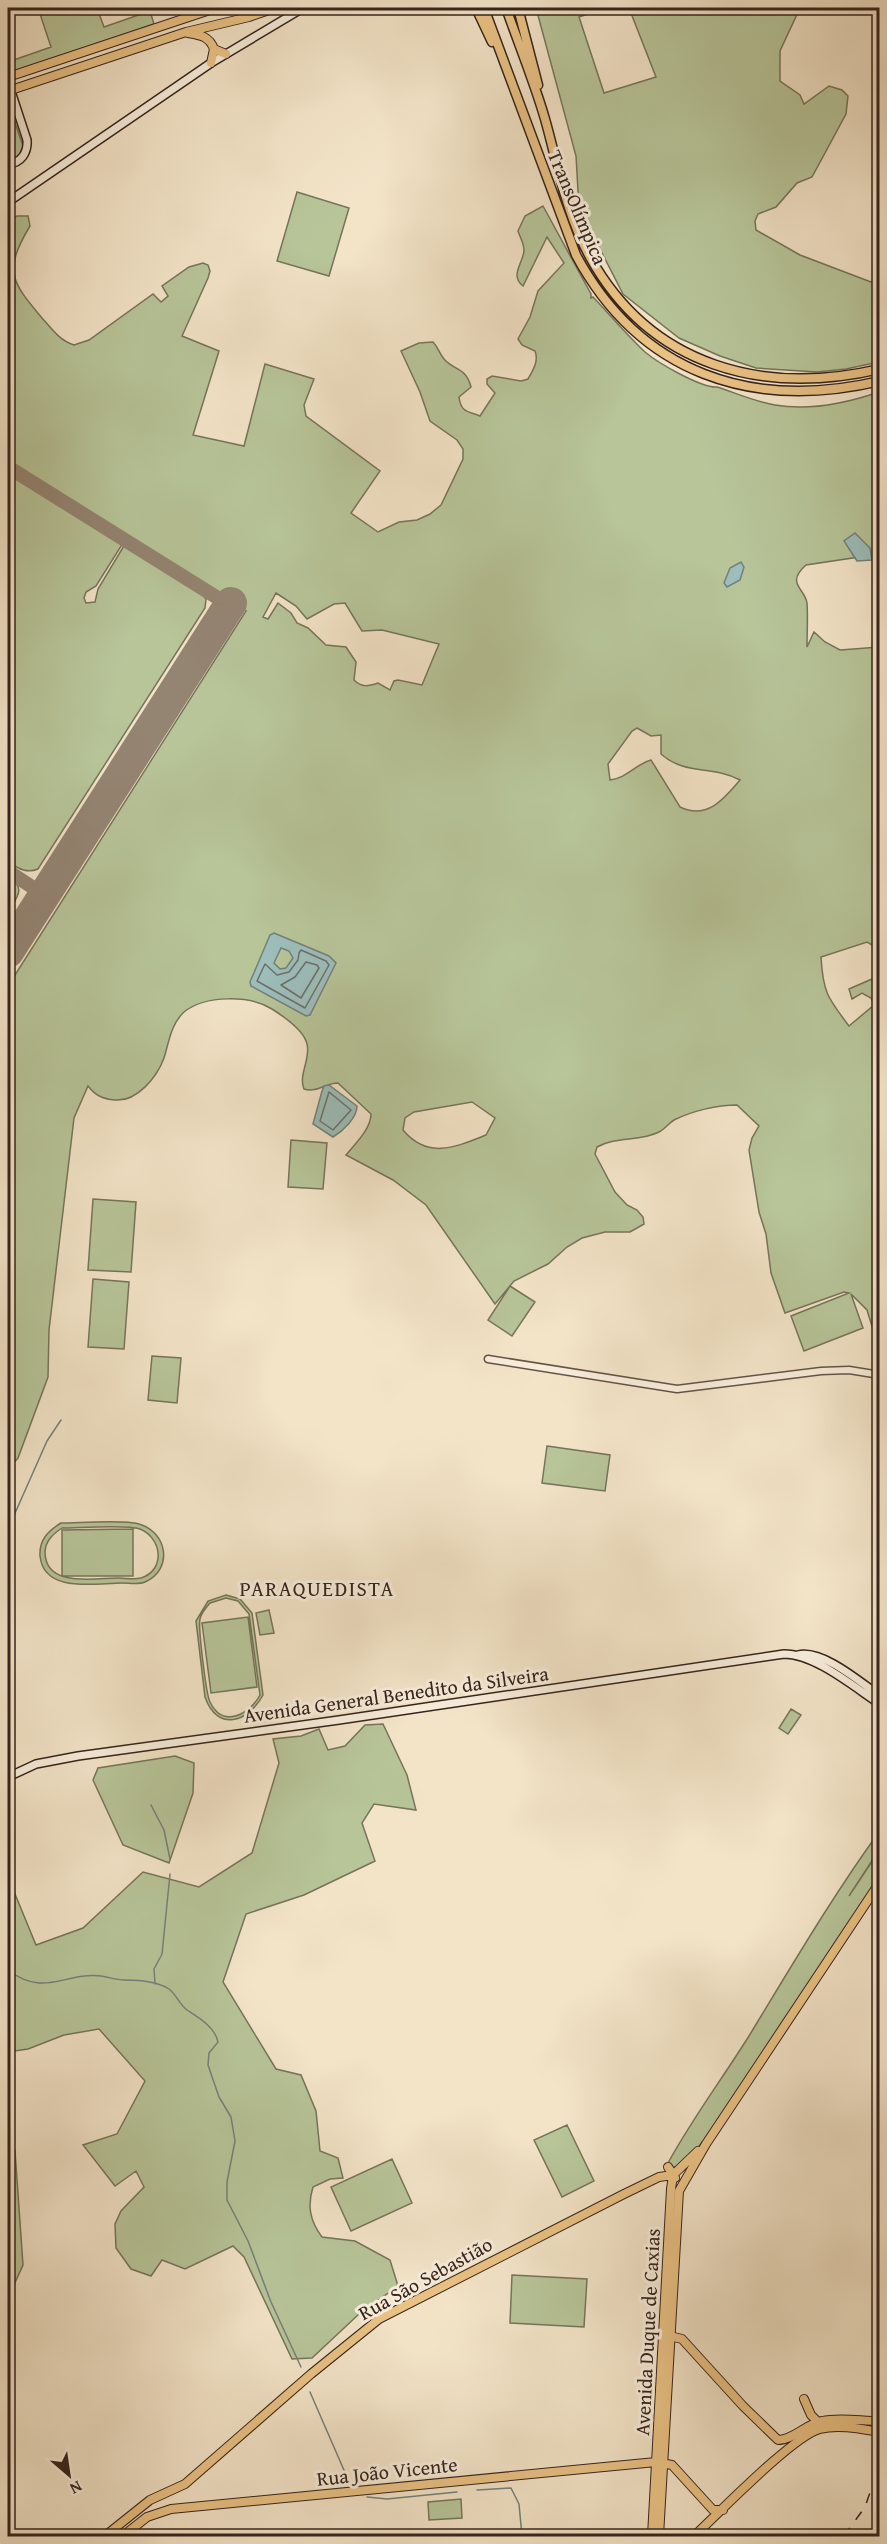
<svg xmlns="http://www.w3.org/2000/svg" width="887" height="2544" font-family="'Gentium Book Plus',serif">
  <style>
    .green { fill: #b7c599; stroke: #76745a; stroke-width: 1.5; fill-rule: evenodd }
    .water { fill: #9dbebb; stroke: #74807b; stroke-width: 1.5; fill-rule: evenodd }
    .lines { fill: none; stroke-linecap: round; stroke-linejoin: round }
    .shore { stroke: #6a706c; stroke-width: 1.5 }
    .stream { stroke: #74807b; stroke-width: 1.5 }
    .taxiway { stroke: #948472; stroke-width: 14 }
    .runway { stroke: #948472; stroke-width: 32 }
    .tertiary-casing { stroke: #655347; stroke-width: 9 }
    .secondary-casing { stroke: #36231c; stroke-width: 10 }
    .primary-casing { stroke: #36231c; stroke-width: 10 }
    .motorway-casing { stroke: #36231c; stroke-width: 11 }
    .tertiary { stroke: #f7eddb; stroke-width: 6 }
    .secondary { stroke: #f7eddb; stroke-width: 7 }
    .primary { stroke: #eac284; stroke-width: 8 }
    .motorway { stroke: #eac284; stroke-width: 8 }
    .rail { stroke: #36231c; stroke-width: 1.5; stroke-dasharray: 10 10; stroke-linecap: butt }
    .labels { text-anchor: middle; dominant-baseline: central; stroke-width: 6; stroke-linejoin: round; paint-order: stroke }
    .street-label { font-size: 20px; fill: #36231c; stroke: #f7eddb }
    .neighbourhood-label { font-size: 21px; letter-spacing: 1.5px; fill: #36231c; stroke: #f7eddb }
  </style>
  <rect width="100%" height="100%" fill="#f3e4c8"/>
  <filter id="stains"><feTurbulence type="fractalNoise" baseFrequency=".00333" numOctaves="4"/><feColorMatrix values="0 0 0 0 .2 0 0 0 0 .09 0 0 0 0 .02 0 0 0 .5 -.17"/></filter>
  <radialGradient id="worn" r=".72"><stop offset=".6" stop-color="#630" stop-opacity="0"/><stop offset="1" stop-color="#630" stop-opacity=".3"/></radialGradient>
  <!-- green -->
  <path class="green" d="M38,8H97L104,27L150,11L154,24L10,73L8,62L51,47Z
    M536,8H606L579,17L604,93L656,77L629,8H800L780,51V81L800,95L804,104L829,86L842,90L848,96L846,114L812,177L797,183L776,207L758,214L755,221L756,230L800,255L879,285V362L846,369L817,372L756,368L720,356L679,338L623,294L579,208L576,156Z
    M8,106L10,108L23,146L19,156L8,160Z
    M297,192L349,208L329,276L277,261Z
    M543,206L591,294V298L593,297C610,315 627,335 645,352C658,363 701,388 717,387C736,393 756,402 775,405C810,411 847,403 879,392V554L806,565C785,584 805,588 807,603C808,617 807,632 807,647L814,632L825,642L840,650L879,647V949L867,942L821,957C823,993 828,998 849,1026L874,1005L871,998L862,993L852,999L849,989L879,976V1349L867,1310L851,1294L863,1328L804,1351L791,1316L849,1293L844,1292L785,1313L771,1273L766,1234L759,1212L749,1150L752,1138L759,1126L737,1105C717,1105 692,1111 674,1120C669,1123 665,1129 659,1132C639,1142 617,1136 597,1147L595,1154L615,1192L627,1205L637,1210L643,1217L644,1224L630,1232H605L582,1238L567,1247L548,1264L514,1281L495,1304L426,1205L393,1180L346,1155C355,1144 371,1129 371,1114L338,1083C326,1083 317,1093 304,1089C298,1075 311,1059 307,1044C304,1030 283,1016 272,1009C250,995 205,995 184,1012C171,1024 169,1042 164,1058C157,1077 137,1102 115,1100C102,1099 95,1095 88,1086L74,1118L49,1330L48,1377L18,1458L9,1468L8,1479V986L246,611L8,463V222L17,216H28L30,226C3,271 11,281 42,318C52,329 59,340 74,345L89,340L153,294L161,302L168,296L162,286L189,267L203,263L208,265L210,271L208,278L182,336L219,351L193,435L244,446L265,364L314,379L304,405L306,416L380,471L351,513L378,532L399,522L417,520L430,514L441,505L463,459V449L457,440L430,421L420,392L401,351L419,343L433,342C438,347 439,353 444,359C453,370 466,367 471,387L459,397C461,413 468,411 480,416L495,393L487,384V379L492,376L521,381L528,379C533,370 539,361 535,351L522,345L518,339L530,317L538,291L564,263L547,237L523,286C509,275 524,262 524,250C524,244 520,237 518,231L525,216ZM276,593L296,606L307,619L334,604L345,603L362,631L382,630L439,644L422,685L398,680L394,681L390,690L378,683C369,686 362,688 354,680L356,662L346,647L326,645L308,628L297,623L291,613L278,603L268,619L263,617ZM637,728L651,736L661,735V754C686,776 712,765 740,780C724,799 707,820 680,807L651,760C636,764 627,778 610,780L608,764L632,731ZM472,1102L495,1118L486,1135C456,1147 428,1160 403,1130L405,1118L414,1112Z
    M8,472L123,543L96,586L86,592L84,598L86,603L95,602L98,589L125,544L200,592L206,599L205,608L38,869C26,874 18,868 8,862Z
    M8,876C27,888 17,897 8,912Z
    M291,1140L327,1143L323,1189L288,1187Z
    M93,1199L136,1202L131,1272L88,1270Z
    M93,1279L129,1282L124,1349L88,1347Z
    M510,1286L535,1302L512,1336L488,1320Z
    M152,1356L181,1358L177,1403L148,1400Z
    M547,1446L610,1455L605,1491L542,1483Z
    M61,1523C79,1523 124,1519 139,1524C167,1532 174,1569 145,1582C138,1585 129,1583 122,1583C96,1583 44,1594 40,1556C39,1540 48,1531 61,1523ZM62,1528C79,1528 127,1524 140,1529C162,1538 166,1570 141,1578C134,1580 125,1578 118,1578C95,1578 46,1588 45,1553C45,1541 53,1534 62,1528Z
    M133,1529V1576H62V1530Z
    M226,1595L240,1599L252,1613L263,1695C248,1723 217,1732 205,1697L196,1621L208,1601ZM226,1598L238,1601L249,1614L260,1695C250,1714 223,1729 210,1702C206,1694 198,1627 200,1619C201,1613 206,1608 210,1603Z
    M269,1610L274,1633L260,1635L256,1613Z
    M248,1617L257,1687L211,1693L202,1623Z
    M791,1709L801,1715L788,1734L779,1728Z
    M383,1724L407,1775L416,1810L374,1804L362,1823L375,1861L304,1895L246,1914L223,1982L276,2069L301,2075L316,2111L320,2151L338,2158L343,2178L330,2179L313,2187C307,2206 310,2221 322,2237L355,2241L390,2260L398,2286L359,2314L312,2358L292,2359L244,2257L233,2246L185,2269L162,2260L151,2276L131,2269L116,2248L115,2224L121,2211L144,2187L136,2171L115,2186L83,2145L117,2134L145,2081L99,2029L64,2035L28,2049L8,2052V1877L36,1945L83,1928L143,1872L199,1887L252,1853L279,1763L273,1739L301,1736L319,1729L328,1750L345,1746L365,1725Z
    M175,1756L194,1763L193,1793L169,1863L123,1845L93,1780L98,1768Z
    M879,1832V1850L849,1896L879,1851V1880L706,2144L702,2142L687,2163L672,2168L668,2163C692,2119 722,2079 749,2036C791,1967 832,1897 879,1832Z
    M567,2125L594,2181L562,2197L534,2140Z
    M8,2136L15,2151L23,2265L8,2298Z
    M392,2159L412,2203L351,2231L331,2187Z
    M512,2275L587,2279L584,2327L510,2323Z
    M461,2499L462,2518L429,2520L428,2502Z"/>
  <!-- water -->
  <path class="water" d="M855,533L870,548L872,560L857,561L844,541Z
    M741,562L744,567L740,580L727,587L724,583L730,568Z
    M274,933L329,956L336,963L310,1015L306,1016L251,986L250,982L270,935ZM281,948L289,951L293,958L286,968L280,969L274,963Z
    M329,1085L357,1106C357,1118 343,1131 333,1137L313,1124L322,1091L324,1086Z"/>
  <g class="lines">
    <!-- shore -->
    <path class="shore" d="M301,950L326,961L329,965L305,1008L257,981L265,964L277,975L289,972L298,960L299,953Z
      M306,962L317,965L319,968L301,998L281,985L295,977Z
      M329,1092L351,1110L333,1130L320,1121Z"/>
    <!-- stream -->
    <path class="stream" d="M8,1529L47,1441L61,1420
      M151,1805L164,1830L170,1859
      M8,1970C45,1998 64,1972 101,1976C109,1977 116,1980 124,1980C138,1980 157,1981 169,1989C176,1994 179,2004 187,2010C199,2018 215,2027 218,2042L209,2053L208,2065L219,2097L231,2117L235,2141L227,2182V2200L248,2241L271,2302L301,2367
      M155,1984L154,1969L162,1954L170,1874
      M310,2392L350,2484
      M477,2490L511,2488L519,2504L522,2536
      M367,2497L387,2499L457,2492"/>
    <!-- taxiway -->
    <path class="taxiway" d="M8,467L229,605
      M8,871L44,895"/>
    <!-- runway -->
    <path class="runway" d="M8,952L231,603"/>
    <defs>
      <path id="tertiary" d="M488,1359L677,1389L821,1371L849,1370L880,1375"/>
      <path id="secondary" d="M8,82L27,140C28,153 21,163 8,164
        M8,202L211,63L303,8
        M798,1655C822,1649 860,1682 880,1696
        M8,1777L36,1764L78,1756L339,1720L784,1654C815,1654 854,1687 880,1704"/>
      <path id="primary" d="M188,33C200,35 209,36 214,49L211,63
        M214,49L226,54
        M8,77L216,8
        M8,91L186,32L249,17L275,8
        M668,2167L675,2178
        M666,2335L682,2339L743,2406L778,2440C793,2440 806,2424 822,2421C839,2417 861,2421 880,2421
        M804,2399L811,2415L818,2422
        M105,2536L150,2500L185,2484L311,2374L379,2319L624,2194L659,2177L673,2175
        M123,2536L147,2517L171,2509L656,2462L672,2465L713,2510H723
        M652,2536L671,2189L673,2175L698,2151
        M659,2536L679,2191L706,2144L880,1882
        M694,2536C718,2514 793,2436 820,2429C838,2424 862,2429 880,2432"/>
      <path id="motorway" d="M476,8L492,42
        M484,8L576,255C640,374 752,411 880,381
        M506,8C519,45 534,81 545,119C558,165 566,214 590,257C651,367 763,396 880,369
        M518,8L538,85"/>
    </defs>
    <!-- tertiary casing -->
    <use href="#tertiary" class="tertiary-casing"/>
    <!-- secondary casing -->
    <use href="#secondary" class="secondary-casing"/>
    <!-- primary casing -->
    <use href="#primary" class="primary-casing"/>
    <!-- motorway casing -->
    <use href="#motorway" class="motorway-casing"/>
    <!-- tertiary -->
    <use href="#tertiary" class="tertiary"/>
    <!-- secondary -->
    <use href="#secondary" class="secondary"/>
    <!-- primary -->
    <use href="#primary" class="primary"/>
    <!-- motorway -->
    <use href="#motorway" class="motorway"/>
    <!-- rail -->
    <path class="rail" d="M844,2536L865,2507L880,2464"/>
  </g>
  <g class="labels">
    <!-- street labels -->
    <g class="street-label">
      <text transform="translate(578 207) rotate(67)">TransOlímpica</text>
      <text transform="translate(396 1694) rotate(-8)">Avenida General Benedito da Silveira</text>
      <text transform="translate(425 2278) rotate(-29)">Rua São Sebastião</text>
      <text transform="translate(647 2332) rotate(-87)">Avenida Duque de Caxias</text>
      <text transform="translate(387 2471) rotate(-6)">Rua João Vicente</text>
    </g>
    <!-- neighbourhood labels -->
    <g class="neighbourhood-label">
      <text x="317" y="1588">PARAQUEDISTA</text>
    </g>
  </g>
  <!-- margin -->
  <rect width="887" height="2544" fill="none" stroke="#f3e4c8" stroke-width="30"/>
  <rect x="9" y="9" width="869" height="2526" fill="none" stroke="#36231c" stroke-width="3"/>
  <rect x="15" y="15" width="857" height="2514" fill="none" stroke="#36231c" stroke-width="1.5"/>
  <!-- north arrow -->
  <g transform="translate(69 2475) rotate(151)" stroke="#f7eddb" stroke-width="4.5" paint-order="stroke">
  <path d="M0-4.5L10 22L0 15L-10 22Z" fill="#36231c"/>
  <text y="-9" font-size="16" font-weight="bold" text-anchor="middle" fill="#36231c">N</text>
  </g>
  <rect width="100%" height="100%" filter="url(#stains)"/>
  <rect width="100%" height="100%" fill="url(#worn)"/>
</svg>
